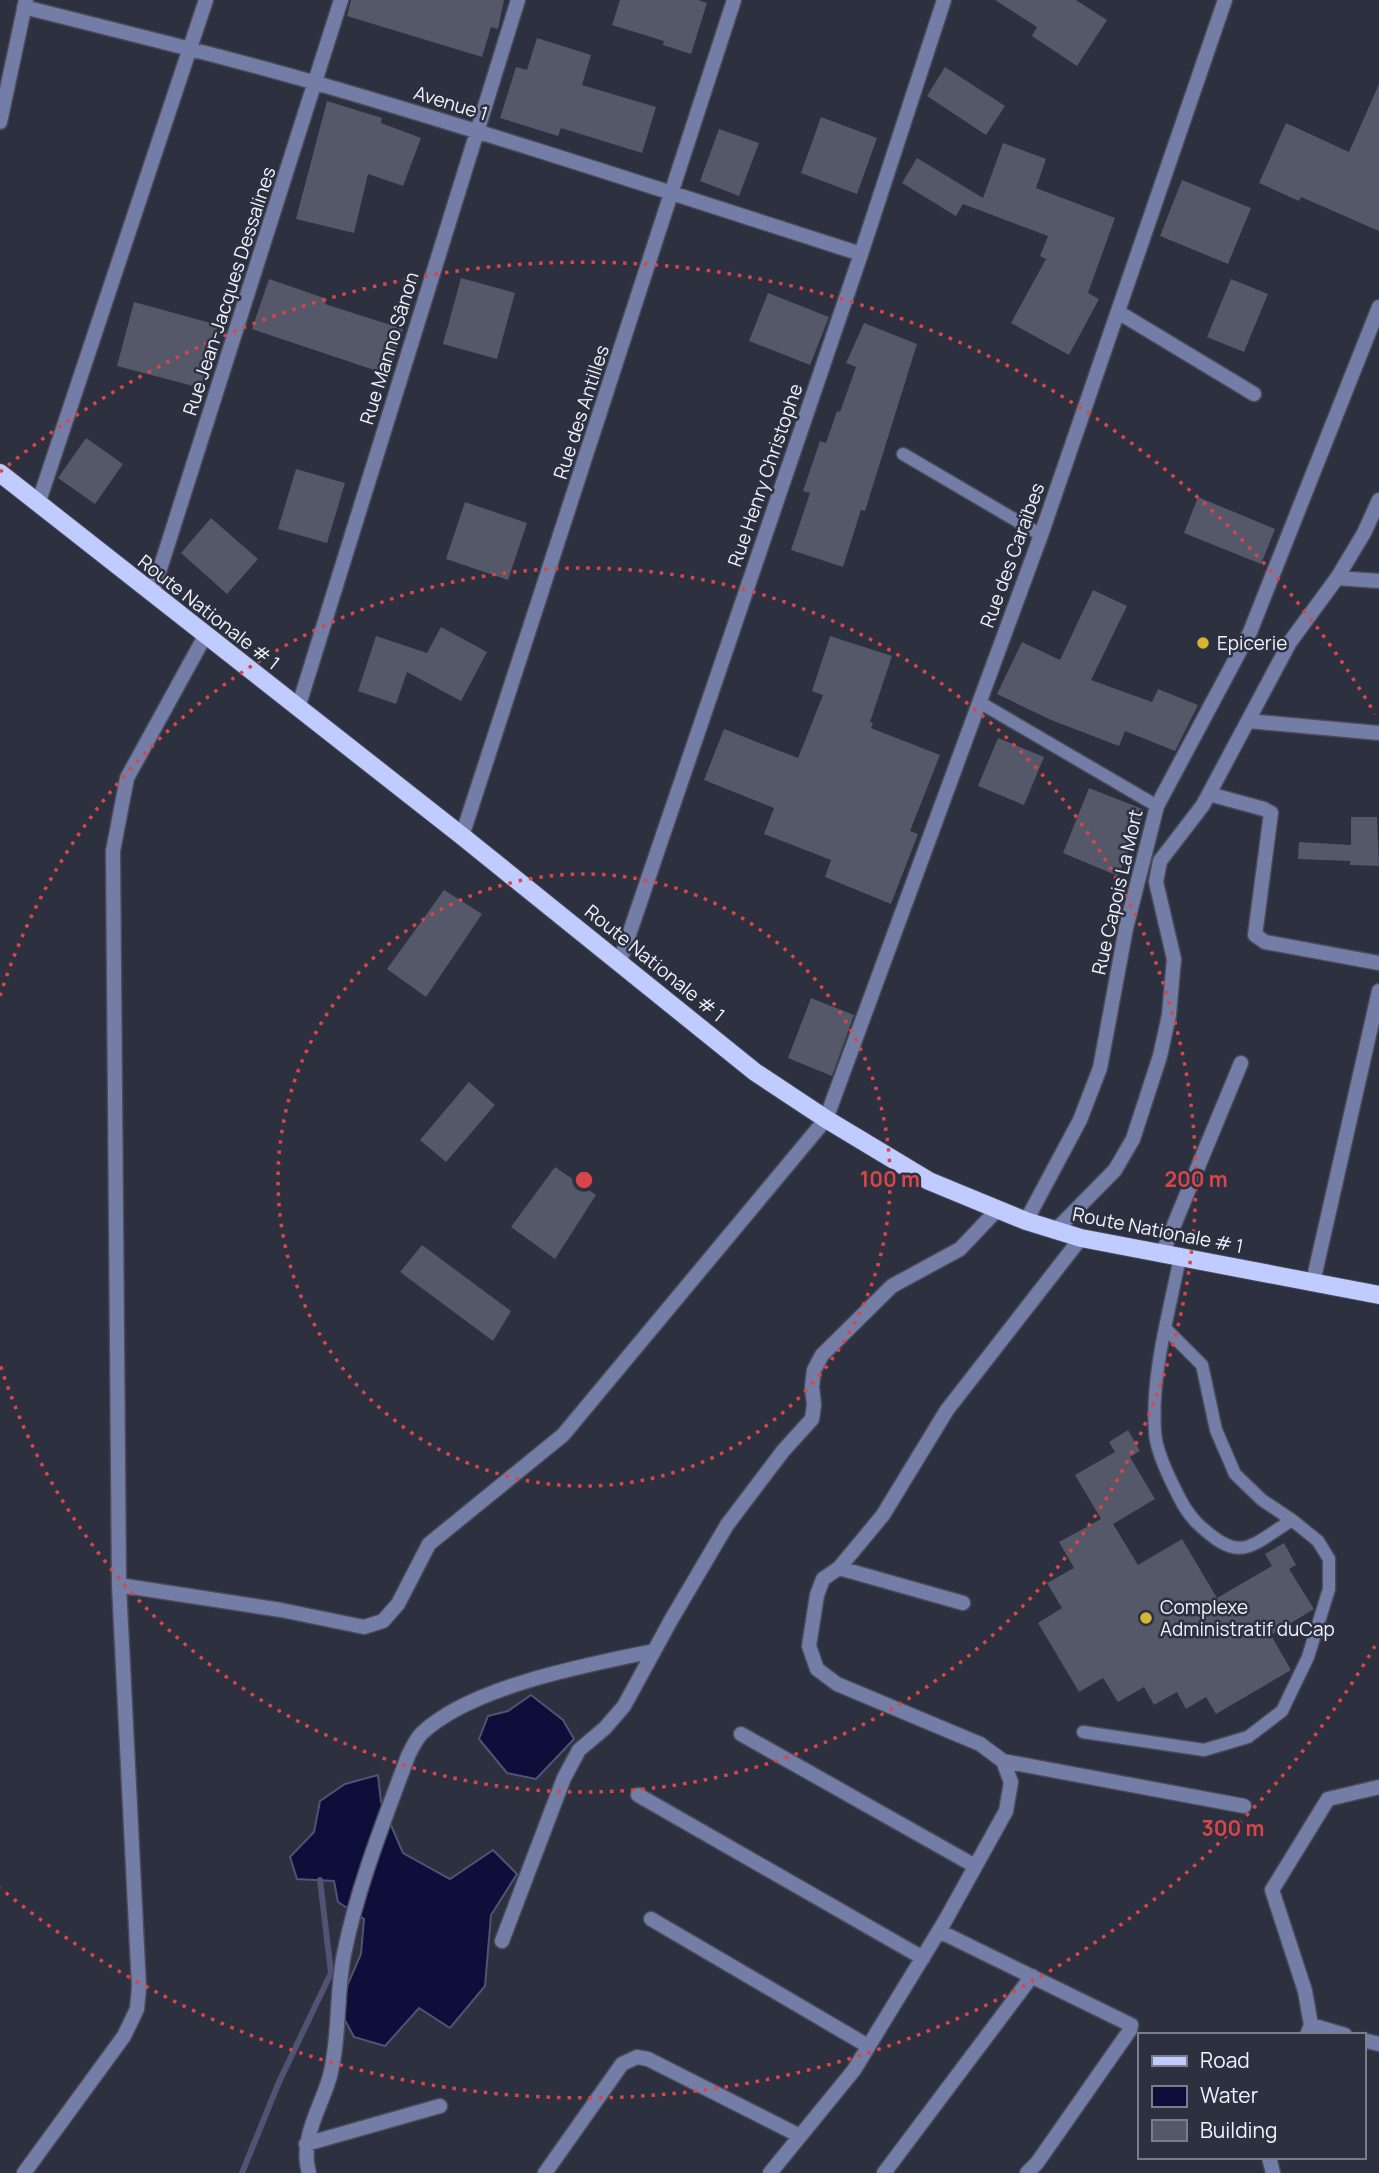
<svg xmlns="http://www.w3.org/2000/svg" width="1379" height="2173" font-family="Manrope,sans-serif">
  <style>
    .water { fill: #0d0e3a; stroke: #515374; stroke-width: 2 }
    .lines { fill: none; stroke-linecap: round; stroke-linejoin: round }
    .stream { stroke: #515374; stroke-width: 6 }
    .building { fill: #545869 }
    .service-casing { stroke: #474b5a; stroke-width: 15 }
    .minor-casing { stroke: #474b5a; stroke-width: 17 }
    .primary-casing { stroke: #474b5a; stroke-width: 20 }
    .service { stroke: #747da6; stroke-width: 12 }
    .minor { stroke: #747da6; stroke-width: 14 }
    .primary { stroke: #c0ccff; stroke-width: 18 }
    .ring { fill: none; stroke: #da4648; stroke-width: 3.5; stroke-dasharray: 3.5 7 }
    .poi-dot { fill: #d5b534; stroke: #2c303f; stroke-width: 2.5 }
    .labels { text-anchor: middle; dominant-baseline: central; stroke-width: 5; stroke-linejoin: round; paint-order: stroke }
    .street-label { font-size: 19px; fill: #f0f3fd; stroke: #2c303f }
    .poi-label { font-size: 19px; fill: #f0f3fd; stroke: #2c303f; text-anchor: start }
    .centre { fill: #da4648; stroke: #2c303f; stroke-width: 3.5 }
    .ring-label { font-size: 21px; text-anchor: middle; font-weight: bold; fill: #da4648; stroke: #2c303f; stroke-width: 5; stroke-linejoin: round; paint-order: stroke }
  </style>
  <rect width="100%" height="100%" fill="#2c303f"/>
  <!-- water -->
  <path class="water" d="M531,1695L563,1720L574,1739L536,1779L507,1773L479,1739L488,1716L508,1711Z
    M378,1775L381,1802L403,1853L450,1879L493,1850L517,1874L491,1915L485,1986L450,2028L419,2008L385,2046L354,2037L338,2007L361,1954L364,1919L338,1902L334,1881L297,1879L290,1857L314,1832L320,1801L345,1784Z"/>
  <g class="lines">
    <!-- stream -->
    <path class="stream" d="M242,2173L279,2082L331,1973L320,1880"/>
  </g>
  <!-- building -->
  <path class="building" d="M351,0H504L498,29L491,27L482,57L347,16Z
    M620,0H698L707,3L691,54L663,45L664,41L612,25Z
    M995,0H1076L1107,20L1077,66L1032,36L1037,27Z
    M537,38L591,55L582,85L656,107L642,153L561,128L558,136L500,118L516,67L527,70Z
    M945,67L1005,106L986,135L927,96Z
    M1379,84V231L1301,197L1299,201L1259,183L1286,123L1349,152Z
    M327,101L382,118L381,123L421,138L403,186L368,174L354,233L296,219Z
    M821,117L877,138L857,194L801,173Z
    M719,129L759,143L739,196L700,181Z
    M1003,143L1046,159L1036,188L1115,218L1088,293L1099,299L1069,355L1011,323L1046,259L1040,256L1048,236L963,204L956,216L902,183L917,158L983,198Z
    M1182,180L1251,208L1228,264L1160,236Z
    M461,278L515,293L497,359L443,344Z
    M269,279L327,299L325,304L403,329L389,375L252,329Z
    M1231,279L1268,294L1244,352L1207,337Z
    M768,293L829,317L810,365L749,341Z
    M134,302L218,325L201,388L117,366Z
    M864,323L917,344L865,511L861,510L843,567L791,550L810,493L803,491L820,441L826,443L837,411L840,412L856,367L846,363Z
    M86,438L123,464L95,504L58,478Z
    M296,469L345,483L327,543L278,529Z
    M1198,497L1275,529L1261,564L1184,533Z
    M465,502L527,523L508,580L446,559Z
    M211,518L258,559L227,594L181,553Z
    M1093,590L1127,606L1091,680L1152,702L1158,689L1198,705L1175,751L1125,731L1119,746L1051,720L997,694L1022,642L1060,660Z
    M441,627L487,652L461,701L407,672L396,704L358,691L376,636L427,653Z
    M830,636L892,656L870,722L873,723L871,728L940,755L910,831L918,834L891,904L825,877L831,860L764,834L774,808L704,780L724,729L798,758L823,695L812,691Z
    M998,738L1044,757L1024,805L978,786Z
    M1089,788L1145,810L1118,876L1063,853Z
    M1351,817H1377L1379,866L1350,865V861L1298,859L1299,842L1351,845Z
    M444,890L482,914L426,997L387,969Z
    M811,998L854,1015L832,1076L788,1058Z
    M469,1082L495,1105L446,1162L420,1140Z
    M555,1167L596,1195L555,1259L511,1227Z
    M422,1245L511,1311L493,1341L400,1272Z
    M1128,1430L1140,1451L1130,1457L1155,1499L1113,1524L1138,1565L1182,1539L1217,1598L1272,1566L1265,1554L1284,1543L1296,1565L1289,1569L1314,1609L1271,1635L1291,1670L1216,1714L1206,1697L1186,1709L1177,1692L1154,1705L1144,1687L1118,1702L1103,1678L1079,1692L1038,1623L1062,1608L1047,1583L1074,1568L1059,1542L1101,1519L1075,1475L1115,1452L1109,1442Z"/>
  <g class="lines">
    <defs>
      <path id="service" d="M903,454L1041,535
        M979,702L1157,806
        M1180,1257C1169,1313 1151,1374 1155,1432C1156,1450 1166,1471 1174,1487C1181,1501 1186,1512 1197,1523C1240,1564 1248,1548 1292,1520
        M1083,1732L1204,1750L1248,1737L1282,1711L1308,1657L1329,1589V1559L1318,1541L1292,1520L1262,1500L1235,1474L1216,1430L1202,1365L1166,1329"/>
      <path id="minor" d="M24,7C122,32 220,55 316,83C499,136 680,196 861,254
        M0,122L26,0
        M1118,312L1254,394
        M38,504L206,0
        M1337,578L1379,581
        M152,594L341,0
        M298,708L518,0
        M1248,721L1379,733
        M1209,794L1264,809L1271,813L1255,935L1265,942L1379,963
        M462,836L734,0
        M620,961L861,254L944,0
        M1026,1221L1080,1120L1100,1068L1126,928L1157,806L1250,632L1379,307
        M1055,1231L1115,1170L1133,1139L1160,1056L1169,1015L1174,959L1156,882L1160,861L1203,805L1290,642L1337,578L1364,533L1379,500
        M1162,1254L1241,1063
        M1313,1282L1379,991
        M839,1568L963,1603
        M119,1585L281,1610L364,1627L383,1621L398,1604L429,1544L563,1435L826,1119L1041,535L1225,0
        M741,1734L975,1866
        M1003,1761L1244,1806
        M638,1795L923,1958
        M651,1919L868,2046
        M939,1931L1131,2025L1130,2030L1037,2163L1027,2173
        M502,1941L564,1778L579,1750L605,1728L624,1706L671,1620L727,1525L783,1451L812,1419L814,1405L812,1387L814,1370L822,1355L892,1286L960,1249L998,1209
        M1311,2025L1345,2035
        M1307,2035L1311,2025L1305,1991L1272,1890L1328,1799L1379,1787
        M1363,2040L1379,2044
        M306,2144L440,2106
        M1269,2157L1273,2173
        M24,2173L124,2036L137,2009L139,1987L119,1585L113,851L127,778L205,636
        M309,2173C299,2139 321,2108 330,2076C340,2036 336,1994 344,1954C358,1885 384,1821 408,1756C412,1748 416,1739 422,1733C472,1686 587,1665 654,1651
        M545,2173L622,2064L637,2057L648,2059L800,2136
        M770,2173L854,2070L945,1921L1006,1811L1011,1782L1003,1761L980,1744L837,1684L817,1669L809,1646L817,1595L823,1579L839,1568L883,1515L947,1410L1081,1238
        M884,2173L1032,1976"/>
      <path id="primary" d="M0,473L462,836L755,1072L826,1119L929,1181L1026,1221L1081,1238L1379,1295"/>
    </defs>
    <!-- service casing -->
    <use href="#service" class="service-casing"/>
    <!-- minor casing -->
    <use href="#minor" class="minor-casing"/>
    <!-- primary casing -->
    <use href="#primary" class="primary-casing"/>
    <!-- service -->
    <use href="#service" class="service"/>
    <!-- minor -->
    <use href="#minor" class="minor"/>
    <!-- primary -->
    <use href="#primary" class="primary"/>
  </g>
  <!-- distance rings -->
  <g class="ring">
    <circle cx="584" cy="1180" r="306"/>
    <path d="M0 996A612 612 0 1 1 0 1364"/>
    <path d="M1375 1646A918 918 0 0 1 0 1888M0 472A918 918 0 0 1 1375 714"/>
  </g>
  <!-- markers -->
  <g class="poi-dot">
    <circle cx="1203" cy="643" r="7"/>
    <circle cx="1146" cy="1618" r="7"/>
  </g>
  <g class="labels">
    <!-- street labels -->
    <g class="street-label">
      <text transform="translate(451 103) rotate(17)">Avenue 1</text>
      <text transform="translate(229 291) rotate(-72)">Rue Jean-Jacques Dessalines</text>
      <text transform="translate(389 348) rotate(-73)">Rue Manno Sânon</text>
      <text transform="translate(581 412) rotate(-72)">Rue des Antilles</text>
      <text transform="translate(765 475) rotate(-71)">Rue Henry Christophe</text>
      <text transform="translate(1012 555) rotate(-70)">Rue des Caraïbes</text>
      <text transform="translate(209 612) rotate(38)">Route Nationale # 1</text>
      <text transform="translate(1117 892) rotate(-77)">Rue Capois La Mort</text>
      <text transform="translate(655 963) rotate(39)">Route Nationale # 1</text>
      <text transform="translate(1158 1230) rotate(11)">Route Nationale # 1</text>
    </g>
    <!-- poi labels -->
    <g class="poi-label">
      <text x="1217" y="643">Epicerie</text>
      <text x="1160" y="1607">Complexe<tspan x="1160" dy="22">Administratif duCap</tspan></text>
    </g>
  </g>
  <circle cx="584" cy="1180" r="10" class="centre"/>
  <g class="ring-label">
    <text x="890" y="1187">100 m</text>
    <text x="1196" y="1187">200 m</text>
    <text x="1233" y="1836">300 m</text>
  </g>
  <!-- legend -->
  <rect x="1138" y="2033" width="228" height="126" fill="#2c303f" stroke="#7a7e8b" stroke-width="2"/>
  <rect x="1152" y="2056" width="35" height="10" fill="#c0ccff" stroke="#7a7e8b" stroke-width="2"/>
  <text x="1200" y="2068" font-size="21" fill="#f0f3fd">Road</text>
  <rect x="1152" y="2086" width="35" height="21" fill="#0d0e3a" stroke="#7a7e8b" stroke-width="2"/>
  <text x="1200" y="2103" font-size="21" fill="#f0f3fd">Water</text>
  <rect x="1152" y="2120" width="35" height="21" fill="#545869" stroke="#7a7e8b" stroke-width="2"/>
  <text x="1200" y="2138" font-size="21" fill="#f0f3fd">Building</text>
</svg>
